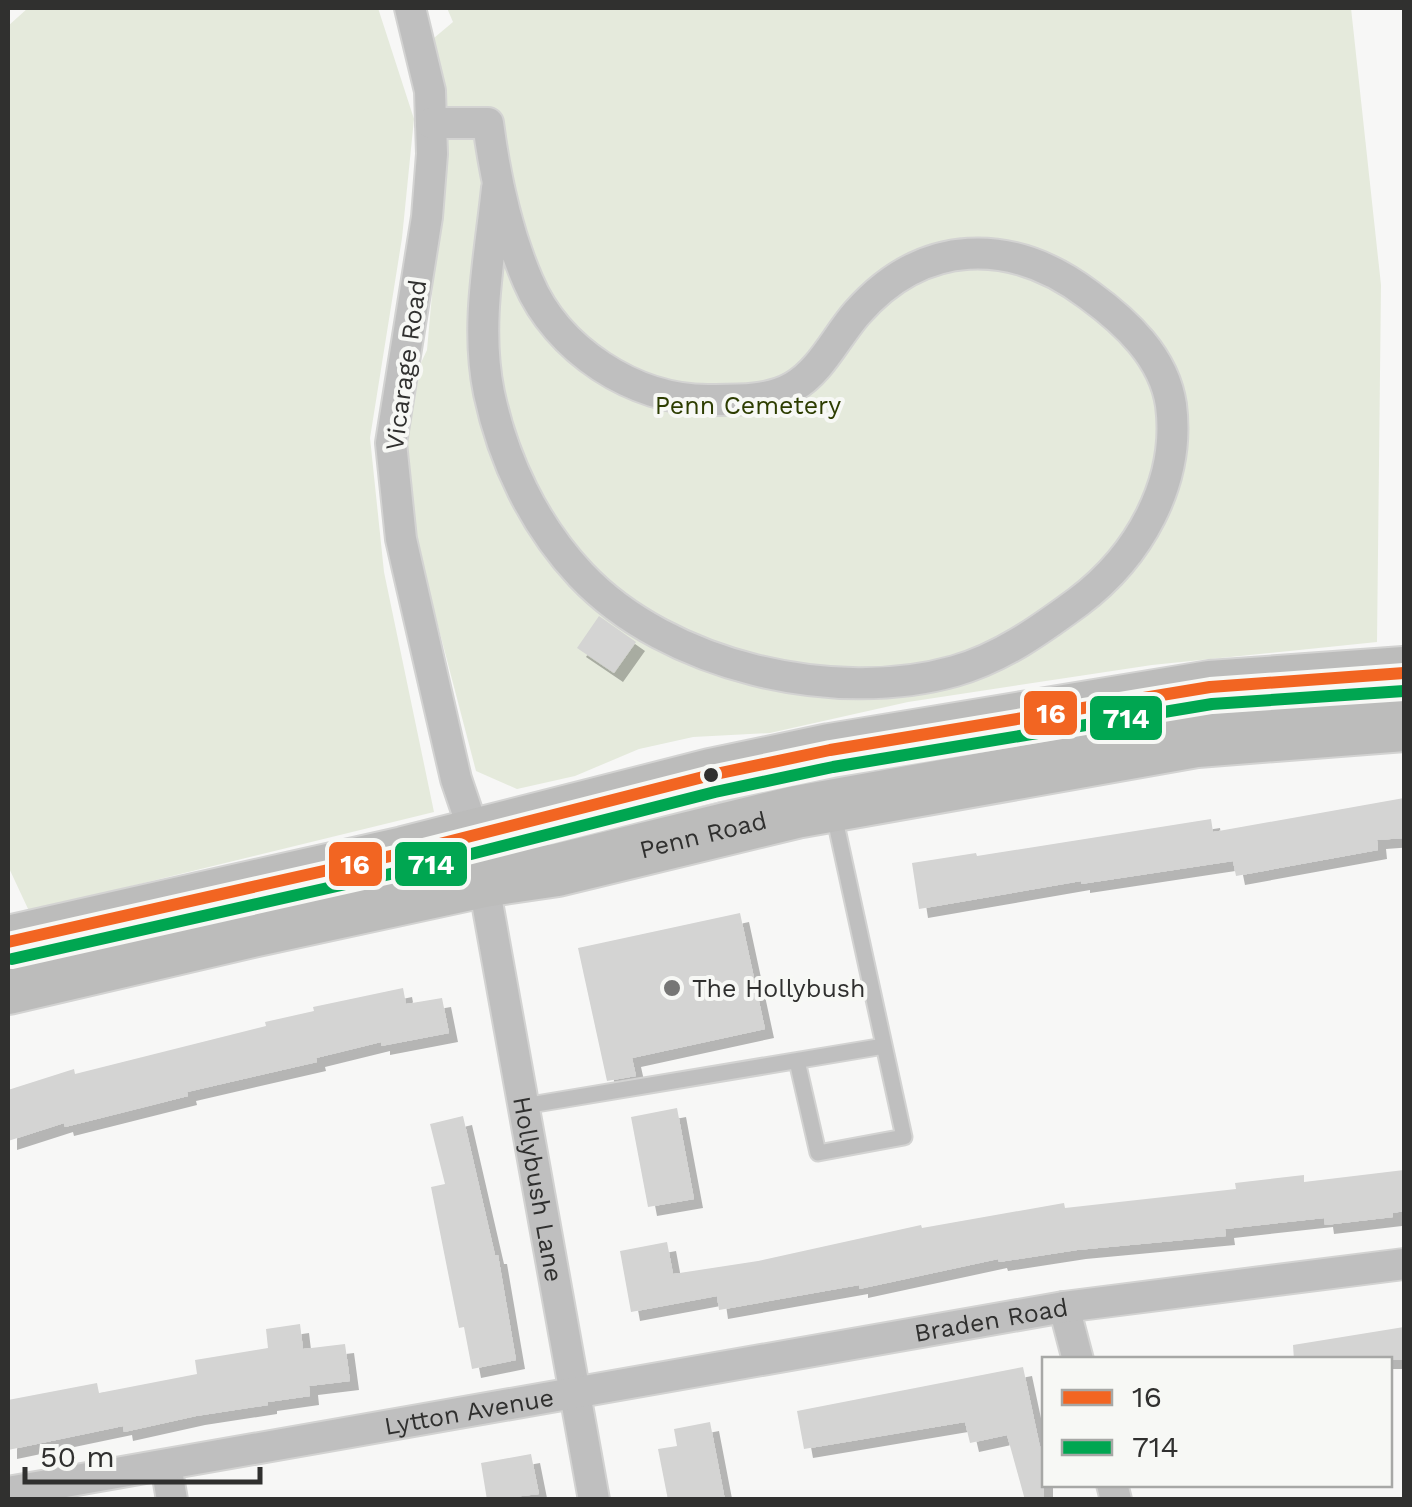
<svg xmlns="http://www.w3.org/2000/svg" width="1412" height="1507" font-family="'Work Sans',sans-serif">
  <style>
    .green { fill: #e5eadc }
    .building { fill: #d4d4d3; filter: url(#shadow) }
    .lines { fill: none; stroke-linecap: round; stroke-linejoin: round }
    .lane-casing { stroke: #d3d3d2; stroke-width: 19 }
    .street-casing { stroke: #d3d3d2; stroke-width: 34 }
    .highway-casing { stroke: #d3d3d2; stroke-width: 56 }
    .lane { stroke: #bfbfbf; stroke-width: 15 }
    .street { stroke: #bfbfbf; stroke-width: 30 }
    .highway { stroke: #bcbcbb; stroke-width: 52 }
    .bus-1-casing { stroke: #f7f8f5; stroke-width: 20 }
    .bus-2-casing { stroke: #f7f8f5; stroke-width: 20 }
    .bus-1 { stroke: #f26522; stroke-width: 12 }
    .bus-2 { stroke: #00a651; stroke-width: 12 }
    .bus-dot { fill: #30302f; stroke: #f7f8f5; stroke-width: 4 }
    .poi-dot { fill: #767675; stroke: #f7f8f5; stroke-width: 4 }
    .labels { text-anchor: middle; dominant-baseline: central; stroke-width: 8; stroke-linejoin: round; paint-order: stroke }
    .street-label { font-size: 25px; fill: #30302f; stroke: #f7f8f5 }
    .park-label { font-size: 25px; fill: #2d3d00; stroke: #f7f8f5 }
    .poi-label { font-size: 25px; fill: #30302f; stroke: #f7f8f5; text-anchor: start }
    .line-badge { stroke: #f7f8f5; stroke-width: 4 }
    .badge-label { font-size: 28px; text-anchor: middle; font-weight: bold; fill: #fff }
  </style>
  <defs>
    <filter id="shadow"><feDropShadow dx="9" dy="9" stdDeviation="0" flood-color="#0004"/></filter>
  </defs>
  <rect width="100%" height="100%" fill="#f7f7f6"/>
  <!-- green -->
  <path class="green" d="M28,8H378L414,119L402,238L370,438L384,572L434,812L29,911L8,866V26Z
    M447,8H1351L1381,285L1377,642L1152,665L908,702L770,733L693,737L639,749L575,776L517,789L476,771L409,515L401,443L412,382L427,350L437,239L428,43L453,22Z"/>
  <!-- building -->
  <path class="building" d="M599,616L636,642L614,673L577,648Z
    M1404,798V838L1377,840L1378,850L1236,876L1233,861L1081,884V881L919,909L912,863L976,853L977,856L1211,819L1213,832Z
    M740,913L765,1029L632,1058L636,1076L607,1081L578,948Z
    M403,988L406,1004L442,998L449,1033L381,1046V1042L316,1058L317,1062L187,1092L188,1096L65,1127L64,1123L8,1141V1090L74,1069L75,1074L266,1026L265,1022L314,1011L313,1007Z
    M677,1108L694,1199L648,1207L631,1117Z
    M463,1116L495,1255H498L516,1360L472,1369L464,1327L459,1328L431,1187L445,1184L430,1124Z
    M1404,1170V1211L1393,1213V1217L1325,1225L1324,1218L1225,1229L1226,1236L1077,1250L999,1262L998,1259L859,1289V1285L719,1310L717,1296L631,1312L620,1251L667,1242L673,1274L758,1261L921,1225L922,1228L1064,1203L1065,1208L1236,1189L1235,1183L1304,1175V1182Z
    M300,1324L303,1349L345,1344L350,1381L309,1386L310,1396L268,1402V1405L196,1416L124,1432L123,1426L8,1450V1400L97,1383L99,1393L197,1374L195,1360L268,1348L266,1329Z
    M1404,1327V1360H1294L1293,1345Z
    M1023,1367L1040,1447L1044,1445V1500H1025L1007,1435L970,1443L965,1422L804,1449L797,1411Z
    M710,1422L725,1500H668L658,1449L677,1446L674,1429Z
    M531,1454L539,1494L487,1500L481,1463Z"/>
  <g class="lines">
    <defs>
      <path id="lane" d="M797,1061L818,1153L904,1137L834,815
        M524,1106L884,1046"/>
      <g id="street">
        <path id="s1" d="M410,8L430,91L432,154L427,217L391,443L401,539L456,779L475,835L594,1500"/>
        <path d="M431,123H488C495,177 506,230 528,281C557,350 634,400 708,400C736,400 769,401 793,387C821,371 836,337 857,313C923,238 1011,236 1089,295C1126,322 1164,357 1171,405C1181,483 1138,557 1078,602C1040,630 1001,658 955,671C835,705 668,667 581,575C534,525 503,460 489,393C475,325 490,256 497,188"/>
        <path d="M1064,1307L1078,1360"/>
        <path d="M166,1465L172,1500"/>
        <path d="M1112,1484L1116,1500"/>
        <path id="s2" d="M8,1492L1064,1307L1404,1264"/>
      </g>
      <g id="highway">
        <path d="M8,942L404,853L711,775L830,750L1210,687L1404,673"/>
        <path id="s3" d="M8,988L252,931L483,881L557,870L796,812L1197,741L1404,725"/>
      </g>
    </defs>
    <!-- lane casing -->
    <use href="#lane" class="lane-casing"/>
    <!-- street casing -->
    <use href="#street" class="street-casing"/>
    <!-- highway casing -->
    <use href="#highway" class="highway-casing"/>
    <!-- lane -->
    <use href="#lane" class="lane"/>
    <!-- street -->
    <use href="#street" class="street"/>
    <!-- highway -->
    <use href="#highway" class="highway"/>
    <defs>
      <path id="bus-1" d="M8,942L404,853L711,775L830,750L1210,687L1404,673"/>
      <path id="bus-2" d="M12,959L408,870L715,792L833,767L1212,704L1404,691"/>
    </defs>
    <!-- bus-1 casing -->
    <use href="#bus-1" class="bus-1-casing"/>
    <!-- bus-2 casing -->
    <use href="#bus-2" class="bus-2-casing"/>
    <!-- bus-1 -->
    <use href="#bus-1" class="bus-1"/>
    <!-- bus-2 -->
    <use href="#bus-2" class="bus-2"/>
  </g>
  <!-- markers -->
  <circle class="bus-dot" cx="711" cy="775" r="9"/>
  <circle class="poi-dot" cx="672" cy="988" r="10"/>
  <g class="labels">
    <!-- street labels -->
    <g class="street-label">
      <text transform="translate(406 365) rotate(-82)">Vicarage Road</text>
      <text stroke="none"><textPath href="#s3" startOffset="712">Penn Road</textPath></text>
      <text stroke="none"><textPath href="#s1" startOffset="1202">Hollybush Lane</textPath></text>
      <text stroke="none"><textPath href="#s2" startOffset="998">Braden Road</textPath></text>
      <text stroke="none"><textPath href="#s2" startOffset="468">Lytton Avenue</textPath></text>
    </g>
    <!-- park labels -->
    <g class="park-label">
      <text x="748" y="405">Penn Cemetery</text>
    </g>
    <!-- poi labels -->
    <g class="poi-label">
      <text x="692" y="988">The Hollybush</text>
    </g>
  </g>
  <g class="line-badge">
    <rect x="1022" y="689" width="57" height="48" rx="10" fill="#f26522"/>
    <rect x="1088" y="694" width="76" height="48" rx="10" fill="#00a651"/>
    <rect x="327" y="840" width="57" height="48" rx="10" fill="#f26522"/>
    <rect x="393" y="840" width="76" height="48" rx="10" fill="#00a651"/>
  </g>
  <g class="badge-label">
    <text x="1051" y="723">16</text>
    <text x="1126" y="728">714</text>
    <text x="355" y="874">16</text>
    <text x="431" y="874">714</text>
  </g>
  <!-- border -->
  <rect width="1412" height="1507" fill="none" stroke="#30302f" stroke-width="20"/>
  <!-- legend -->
  <rect x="1042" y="1357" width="350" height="130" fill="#f7f8f5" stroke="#a7a8a6" stroke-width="2.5"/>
  <rect x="1062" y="1390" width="50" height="15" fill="#f26522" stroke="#a7a8a6" stroke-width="2.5"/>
  <text x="1132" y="1407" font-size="30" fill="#30302f">16</text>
  <rect x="1062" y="1440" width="50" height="15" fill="#00a651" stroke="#a7a8a6" stroke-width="2.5"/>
  <text x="1132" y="1457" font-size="30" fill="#30302f">714</text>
  <!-- scale -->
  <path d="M25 1467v15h235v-15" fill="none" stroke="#30302f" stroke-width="5"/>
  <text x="40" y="1467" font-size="30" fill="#30302f" stroke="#f7f8f5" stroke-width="8" paint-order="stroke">50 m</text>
</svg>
